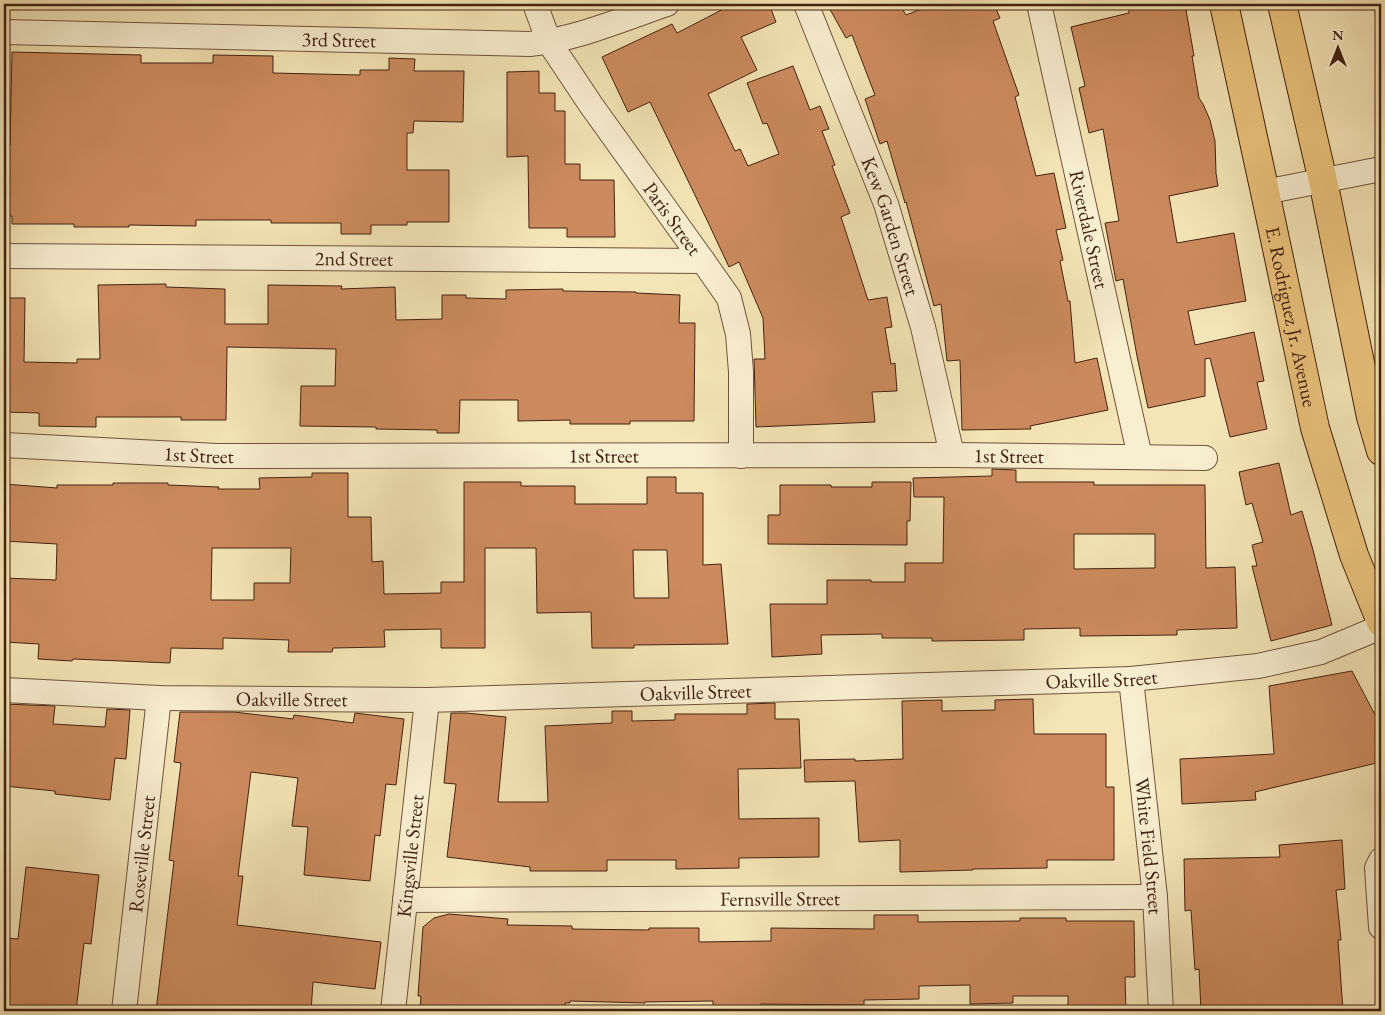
<svg xmlns="http://www.w3.org/2000/svg" width="1385" height="1015" font-family="'EB Garamond',serif">
  <style>
    .building { fill: #cc8b5e; stroke: #432213; fill-rule: evenodd }
    .lines { fill: none; stroke-linecap: round; stroke-linejoin: round }
    .minor-casing { stroke: #6f533c; stroke-width: 26 }
    .major-casing { stroke: #432213; stroke-width: 30 }
    .minor { stroke: #f8eed0; stroke-width: 24 }
    .major { stroke: #eac27b; stroke-width: 28 }
    .labels { text-anchor: middle; dominant-baseline: central; stroke-width: 4; stroke-linejoin: round; paint-order: stroke }
    .street-label { font-size: 20px; fill: #432213; stroke: #f8eed0 }
  </style>
  <rect width="100%" height="100%" fill="#f4e5b6"/>
  <filter id="stains"><feTurbulence type="fractalNoise" baseFrequency=".004" numOctaves="4"/><feColorMatrix values="0 0 0 0 .2 0 0 0 0 .09 0 0 0 0 .02 0 0 0 .5 -.17"/></filter>
  <radialGradient id="worn" r=".72"><stop offset=".6" stop-color="#630" stop-opacity="0"/><stop offset="1" stop-color="#630" stop-opacity=".3"/></radialGradient>
  <!-- building -->
  <path class="building" d="M733,4H769L776,22L741,37L757,70L708,94L735,151L740,149L748,166L779,154L767,123L763,124L747,83L793,66L810,110L820,106L829,129L822,131L835,165L832,166L850,213L841,217L868,300L887,297L892,327L885,328L891,364L895,363L897,391L872,392L875,422L756,427L754,359H765L763,318L739,262L729,267L706,218L650,102L628,112L602,57L672,24L677,33Z
    M827,4H899L906,15L934,4H994L1000,18L993,21L1019,95L1015,97L1036,176L1054,173L1066,228L1056,230L1063,260L1060,261L1068,301H1070L1075,363L1097,358L1108,410L1030,426L1031,429L962,430L960,360L947,361L941,304L934,306L906,202L905,203L887,141L880,144L865,99L875,95L852,35L846,38Z
    M1128,4H1185L1194,56H1192L1199,98L1203,104L1210,120L1215,141L1216,173L1218,186L1169,196L1177,243L1234,233L1246,301L1188,311L1195,345L1254,332L1264,381L1257,382L1267,429L1230,437L1210,358L1205,359V396L1148,408L1137,356L1123,279L1116,281L1105,223L1119,221L1103,129L1089,133L1079,88L1085,86L1071,27L1129,13Z
    M12,52L141,55V63H213V55L273,56V73L360,75V70H389V58L415,59L414,71H464L463,122L414,121L413,133H407V170H449V222H407V225H371V234H341V223H271V220H196V226L129,225V227H74V224H12V216H4V145H10Z
    M539,71V93H555V111H565V164H580V180H614L615,237H567V228H529L528,156L507,157V72Z
    M166,284V287L225,289V324H268V285L342,286L341,289L395,287L396,320L442,319V295H466V298L506,299V290L563,289V291L636,292V293L680,295L679,323H695L694,421H630V424H570V420L518,421V400H460L459,433H437V430L376,429V427L300,426L301,386H335L336,349L227,347L226,420H181V417H96V427L39,426V413L4,412V298H25L24,362L77,363V359H100L98,285Z
    M1279,463L1291,515L1302,511L1313,550L1332,625L1271,641L1252,566H1257L1252,545L1263,542L1252,503L1246,505L1239,472Z
    M992,469L1016,470V482H1094V485H1205L1206,568L1235,567L1237,628L1177,630V635L1080,636V628L1024,629V640L932,641V638H882V634L821,635L822,654L772,657L770,604H827V580H871V582H905V563H943L944,497H914L913,478L992,476ZM1074,534H1155V568L1074,569Z
    M312,473H348V517H371L372,562L383,561L384,594L441,593V582H464V482H521V486H575V504H647V477H676V493H703V565L721,564L728,644L634,645V648H592L591,612L537,613L536,548H485V648H441V629L384,630L385,647L333,648L332,652H288L289,640L223,638V649L171,648L170,663L73,659L72,661L38,659L39,644L4,642V578L56,580L57,544L4,541V484L57,488V485H113V483H168V485L219,487L218,489H260L259,478L312,477ZM212,548H291L290,583H254V600H211ZM633,550H667L669,598H634Z
    M872,482H911L910,521H907V545L768,544V515H780V485H831V487H872Z
    M1352,671L1381,726V762L1255,792L1256,800L1182,804L1180,759L1274,754L1269,686Z
    M1033,699L1034,734H1106V787H1114V860H1047V868L973,869V870L900,872V840L859,842L855,781L805,782L804,760L855,759V761L903,759L902,701L942,700V711L995,710V700Z
    M775,703V719H799L801,768L738,769L739,819L819,818V857L739,858V868L676,869V860H607V871H530V867L447,857L456,784L444,783L451,713H466L506,717L498,802H548L545,726L612,723V711H632V721L675,720V714H747V704Z
    M4,704L55,706L53,724L105,727L107,709L130,710L126,759L115,758L110,800L55,794V791L4,786Z
    M180,712H234L293,719L294,715L353,723L355,713L404,719L396,785L386,784L380,836L375,835L370,881L304,875L308,827L292,826L298,778L251,772L238,876H243L237,925L381,942L375,989L313,982L311,1011H156L174,861L169,860L181,763L174,762Z
    M1342,840L1345,889L1336,890L1341,940H1338L1343,1011H1201L1199,969L1195,970L1191,910L1185,911L1184,859L1280,857L1279,845Z
    M26,867L99,875L91,944L84,943L76,1011H4V957L6,938L18,939Z
    M449,914L508,919L507,925L572,926V929L649,930V928H699V942L771,941V928L874,929V915H918V922L1020,921V918H1066V921H1134L1135,977H1125L1126,1011H1068V996H1013V1003L970,1004V985L919,986V999L864,1000V1005L761,1004V1011H713V1001L645,1002V1003L570,1001V1003H565V1011H420L421,996H418L423,927L434,918Z"/>
  <g class="lines">
    <defs>
      <g id="minor">
        <path id="s1" d="M535,4L549,42L591,105L703,261L729,298L738,334L741,372V456"/>
        <path id="s2" d="M806,4L886,204L923,327L952,455"/>
        <path id="s3" d="M1039,4L1140,457"/>
        <path id="s4" d="M4,32L530,44C577,39 623,19 667,4"/>
        <path d="M1265,192L1381,169"/>
        <path id="s5" d="M4,256L703,261"/>
        <path id="s6" d="M4,445L217,456L952,455L1205,458"/>
        <path id="s7" d="M1131,679L1155,897L1161,1011"/>
        <path id="s8" d="M4,690L159,698L427,700L1131,679L1258,666L1321,652L1381,627"/>
        <path d="M1381,860L1377,868L1381,927"/>
        <path id="s9" d="M405,900L1155,897"/>
        <path id="s10" d="M124,1011L159,698"/>
        <path id="s11" d="M393,1011L427,700"/>
      </g>
      <g id="major">
        <path id="s12" d="M1224,4L1265,192L1315,428L1354,555L1381,622"/>
        <path d="M1282,4L1323,181L1371,417L1381,451"/>
      </g>
    </defs>
    <!-- minor casing -->
    <use href="#minor" class="minor-casing"/>
    <!-- major casing -->
    <use href="#major" class="major-casing"/>
    <!-- minor -->
    <use href="#minor" class="minor"/>
    <!-- major -->
    <use href="#major" class="major"/>
  </g>
  <g class="labels">
    <!-- street labels -->
    <g class="street-label">
      <text stroke="none"><textPath href="#s4" startOffset="335">3rd Street</textPath></text>
      <text stroke="none"><textPath href="#s1" startOffset="256">Paris Street</textPath></text>
      <text stroke="none"><textPath href="#s2" startOffset="238">Kew Garden Street</textPath></text>
      <text stroke="none"><textPath href="#s3" startOffset="231">Riverdale Street</textPath></text>
      <text stroke="none"><textPath href="#s5" startOffset="350">2nd Street</textPath></text>
      <text stroke="none"><textPath href="#s12" startOffset="320">E. Rodriguez Jr. Avenue</textPath></text>
      <text stroke="none"><textPath href="#s6" startOffset="195">1st Street</textPath></text>
      <text stroke="none"><textPath href="#s6" startOffset="600">1st Street</textPath></text>
      <text stroke="none"><textPath href="#s6" startOffset="1005">1st Street</textPath></text>
      <text stroke="none"><textPath href="#s8" startOffset="1098">Oakville Street</textPath></text>
      <text stroke="none"><textPath href="#s8" startOffset="692">Oakville Street</textPath></text>
      <text stroke="none"><textPath href="#s8" startOffset="288">Oakville Street</textPath></text>
      <text stroke="none"><textPath href="#s7" startOffset="168">White Field Street</textPath></text>
      <text stroke="none"><textPath href="#s10" startOffset="158">Roseville Street</textPath></text>
      <text stroke="none"><textPath href="#s11" startOffset="156">Kingsville Street</textPath></text>
      <text stroke="none"><textPath href="#s9" startOffset="375">Fernsville Street</textPath></text>
    </g>
  </g>
  <!-- margin -->
  <rect width="1385" height="1015" fill="none" stroke="#f4e5b6" stroke-width="20"/>
  <rect x="5" y="5" width="1375" height="1005" fill="none" stroke="#432213" stroke-width="2.5"/>
  <rect x="10" y="10" width="1365" height="995" fill="none" stroke="#432213"/>
  <!-- north arrow -->
  <g transform="translate(1338 48)" stroke="#f8eed0" stroke-width="4" paint-order="stroke">
  <path d="M0-4L9 19L0 12L-9 19Z" fill="#432213"/>
  <text y="-8" font-size="14" font-weight="bold" text-anchor="middle" fill="#432213">N</text>
  </g>
  <rect width="100%" height="100%" filter="url(#stains)"/>
  <rect width="100%" height="100%" fill="url(#worn)"/>
</svg>
